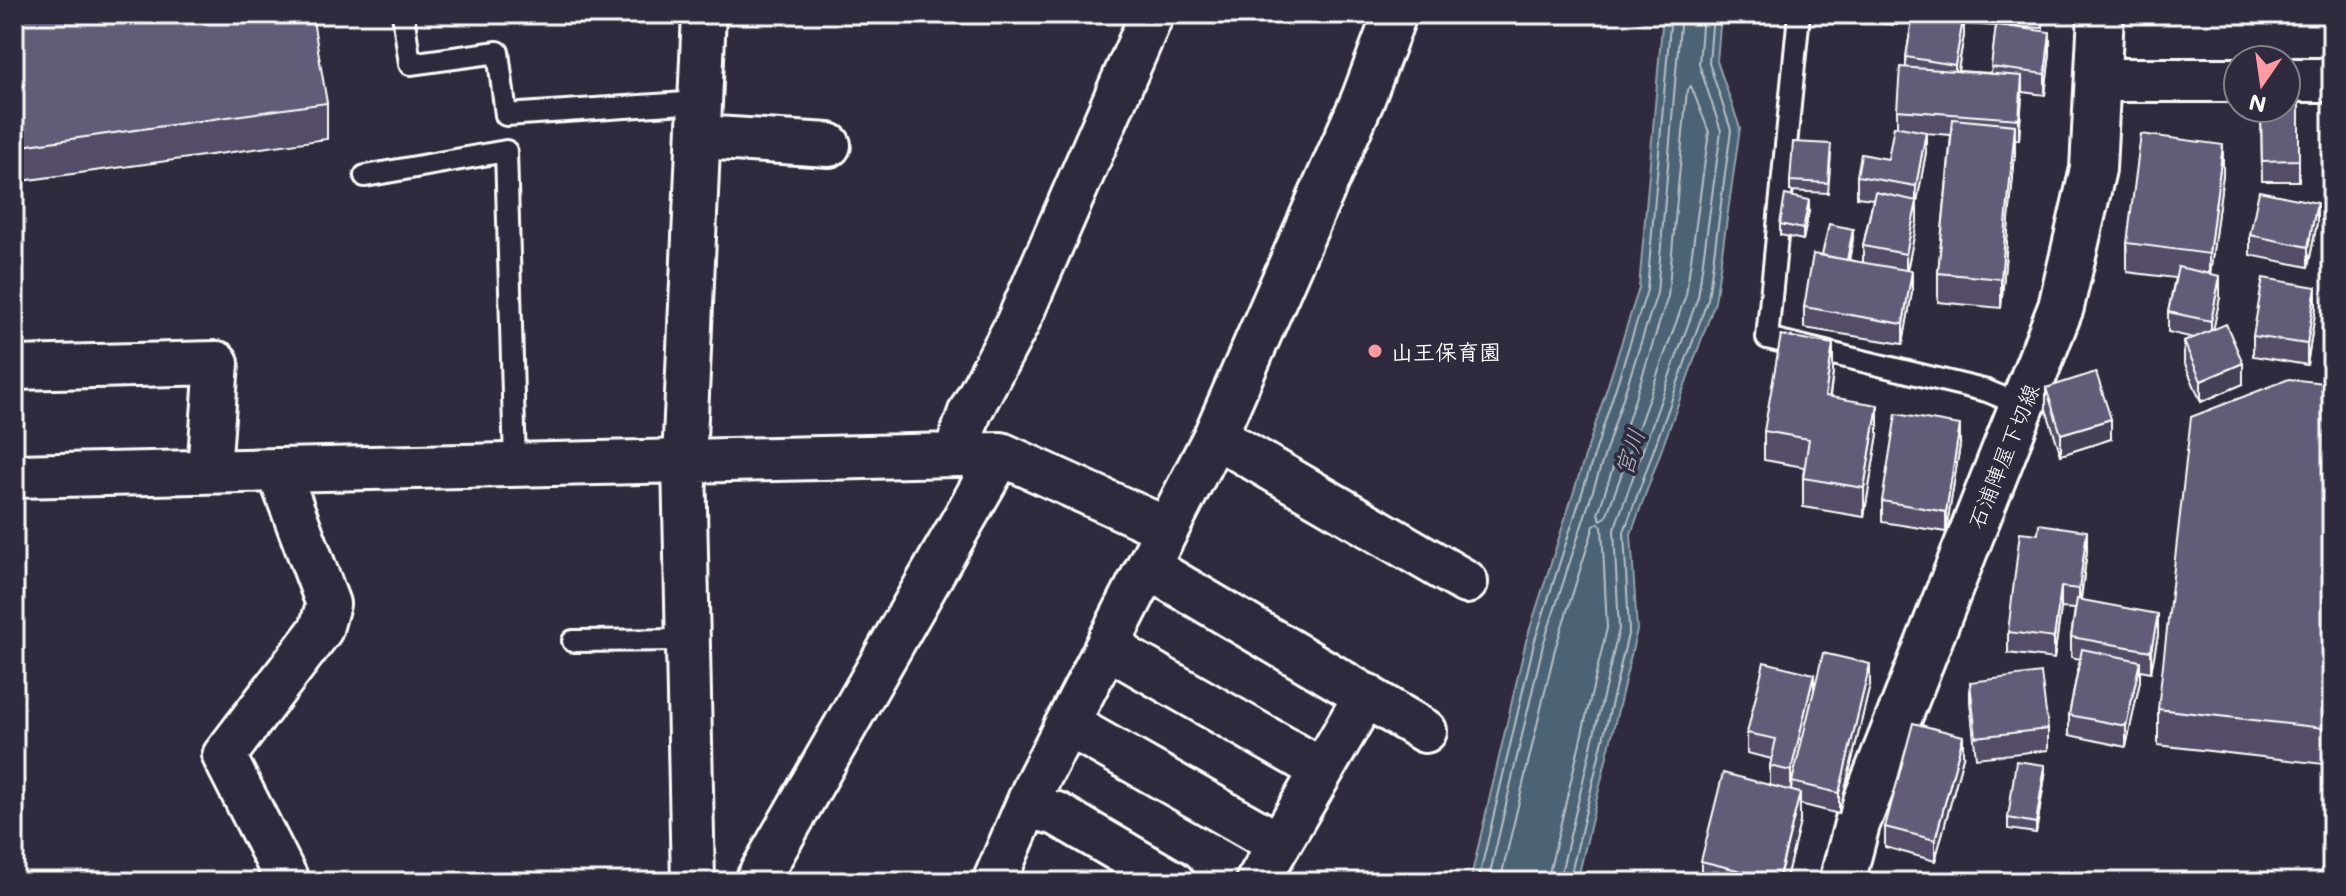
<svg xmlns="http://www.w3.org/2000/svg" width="2346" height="896" font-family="Mali,'Klee One',sans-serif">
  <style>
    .water { fill: #4b6375; stroke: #93a1ac; stroke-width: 2 }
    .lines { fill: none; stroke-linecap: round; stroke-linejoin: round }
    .shore { stroke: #b7c1c8; stroke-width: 2 }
    .service-casing { stroke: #fff; stroke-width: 26 }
    .minor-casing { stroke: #fff; stroke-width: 48 }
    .secondary-casing { stroke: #fff; stroke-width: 50 }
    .service { stroke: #2f2a3d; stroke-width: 20 }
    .minor { stroke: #2f2a3d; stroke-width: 42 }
    .secondary { stroke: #2f2a3d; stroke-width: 44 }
    .wall { fill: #544e68; stroke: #fff; stroke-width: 2; fill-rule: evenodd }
    .shaded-wall { fill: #454055; stroke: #fff; stroke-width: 2 }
    .building { fill: #625b79; stroke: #fff; stroke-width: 2 }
    .poi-dot { fill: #ff9aa2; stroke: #2f2a3d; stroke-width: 3 }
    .labels { text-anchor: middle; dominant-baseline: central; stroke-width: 7; stroke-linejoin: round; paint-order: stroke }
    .poi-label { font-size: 22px; font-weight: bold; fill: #fff; stroke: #2f2a3d; text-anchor: start }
    .street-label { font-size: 22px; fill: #fff; stroke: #2f2a3d }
    .water-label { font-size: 24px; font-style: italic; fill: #aeb9c1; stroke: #2f2a3d }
  </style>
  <rect width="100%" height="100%" fill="#2f2a3d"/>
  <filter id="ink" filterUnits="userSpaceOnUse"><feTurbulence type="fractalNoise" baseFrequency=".0125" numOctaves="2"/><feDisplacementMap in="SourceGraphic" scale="16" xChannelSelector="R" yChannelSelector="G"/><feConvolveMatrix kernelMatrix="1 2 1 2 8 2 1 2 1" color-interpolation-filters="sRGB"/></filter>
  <g filter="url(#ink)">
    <!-- water -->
    <path class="water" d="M1663,14H1721L1717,61L1740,128L1715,302L1631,534L1637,630L1577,882H1470L1526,641L1639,288Z"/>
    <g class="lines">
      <!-- shore -->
      <path class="shore" d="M1691,86L1709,132L1686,295L1606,517L1601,520L1598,514L1668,296L1687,90Z
        M1478,882L1534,643L1647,290L1671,14
        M1488,882L1543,645L1657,293L1681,14
        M1500,882L1555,649L1594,526L1599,523L1602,527L1607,628L1547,882
        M1559,882L1619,629L1614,530L1698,297L1721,131L1699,64L1703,14
        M1569,882L1629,630L1624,532L1708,299L1731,130L1709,63L1713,14"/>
      <defs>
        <path id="service" d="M403,14L410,64L498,52L506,115L700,102
          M1799,14L1767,338L1987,391L2023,406
          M365,176L506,151L515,464
          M573,641L688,640"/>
        <path id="minor" d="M2100,80H2238
          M2286,80H2332
          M699,137L829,145
          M14,368L217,363L209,470
          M1215,436L1466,582
          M955,455L970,412L1017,324L1152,14
          M278,470L328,604L321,629L224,756L288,882
          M14,476L1001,454L1167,529
          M1148,567L1425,731
          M1109,641L1128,659L1322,770
          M1064,729L1087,735L1279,844
          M1027,806L1057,814L1173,882
          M693,882L684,461L704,14
          M756,882L1001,454
          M994,882L1037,782L1215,436L1363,99L1395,14
          M1257,882L1366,695"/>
        <path id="secondary" d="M1842,882L1857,824L2061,307L2093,169L2101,14"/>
      </defs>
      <!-- service casing -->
      <use href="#service" class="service-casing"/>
      <!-- minor casing -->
      <use href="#minor" class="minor-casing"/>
      <!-- secondary casing -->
      <use href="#secondary" class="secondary-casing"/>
      <!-- service -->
      <use href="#service" class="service"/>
      <!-- minor -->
      <use href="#minor" class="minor"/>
      <!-- secondary -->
      <use href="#secondary" class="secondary"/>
    </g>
    <!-- wall -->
    <path class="wall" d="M14,14L327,103V139L14,182Z
      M1837,14H1897V25L1837,19Z
      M1913,14H2044L2043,28L2003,26L2050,53L2045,95L2022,92L2019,140L2015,139V154L2001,308L1938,302V273L1951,135L1926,133V152L1917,202V222L1907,270L1912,292L1903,344L1804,328V307L1822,256L1853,239L1849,260L1863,263V246L1873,199L1857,197V176L1888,159L1897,127V110L1906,67V57ZM1964,24L1996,26L1991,73L1958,71L1964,35Z
      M2299,88V181H2262L2261,108Z
      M1831,155L1828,193L1790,191V181Z
      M2223,174L2210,274L2220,297L2213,329L2243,384L2201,402L2184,362V342L2194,338L2168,332V312L2175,278L2127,272V243Z
      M1809,211L1803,240L1780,235V224Z
      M2317,223L2308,267L2250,255V235Z
      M2316,307L2307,365L2253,356V336Z
      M2332,372V765L2158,745V709L2324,383Z
      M1833,373L1830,396L1878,434L1864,517L1803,507V478L1804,467L1764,460V431Z
      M2046,388L2111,439L2061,455L2046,409Z
      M1960,445L1946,532L1882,522V501Z
      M2087,551L2081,600L2158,635L2151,672L2140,670V681L2126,747L2069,735V715L2080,659L2071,657V637L2075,609L2061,608L2054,659L2008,653V632Z
      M1970,682L2048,729V750L1976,758L1970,702Z
      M1870,685L1839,814L1800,804V822L1785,882H1701V861L1770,785V766L1772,759L1747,753V733L1814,691Z
      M1963,757L1935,861L1885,847V827Z
      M2045,776L2036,833L2008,829V818Z"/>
    <!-- shaded-wall -->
    <path class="shaded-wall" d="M1964,14V35L1955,86V65Z
      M2050,32V53L2045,95V74Z
      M2022,76V96L2019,140V119Z
      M2015,125V154L2001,308V279Z
      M1926,132V152L1917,202V222L1906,275V254L1916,205V186Z
      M2223,145V174L2209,283V254Z
      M1809,200V211L1803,240V229Z
      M2317,203V223L2308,267V247Z
      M1853,229V239L1847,271V260Z
      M1912,271V292L1903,344V324Z
      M2220,276V297L2211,341V321Z
      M2316,287V307L2307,365V344Z
      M1833,344V373L1825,425V396Z
      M2243,363V384L2201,402V381Z
      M1878,405V434L1864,517V488Z
      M2111,419V439L2061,455V434Z
      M1960,425V445L1946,532V512Z
      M2087,531V551L2079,610V589Z
      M2061,587V608L2054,659V638Z
      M2158,614V635L2151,672V651Z
      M2140,661V681L2126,747V726Z
      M1870,664V685L1839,814V793Z
      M1814,674V695L1792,782L1791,791V771Z
      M1963,736V757L1935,861V840Z
      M2045,765V776L2036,833V823Z
      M1800,793V822L1785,882H1778Z"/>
    <!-- building -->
    <path class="building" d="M14,14H312L327,103L14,147Z
      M1913,14H1964L1955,65L1906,57Z
      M1996,25L2050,32L2045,74L1991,67Z
      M1900,67L2022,76L2019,119L1897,110Z
      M2286,88H2299V160L2262,161L2261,108H2286Z
      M1953,119L2015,125L2001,279L1938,273Z
      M1894,126L1926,132L1916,186L1857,176L1861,154L1888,159Z
      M2141,134L2223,145L2209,254L2127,243Z
      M1793,142L1831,144L1828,183L1790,181Z
      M2259,191L2317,203L2308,247L2250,235Z
      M1875,192L1917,201L1906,254L1863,246Z
      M1785,195L1809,200L1803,229L1780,224Z
      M1829,224L1853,229L1847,260L1822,255Z
      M1813,254L1912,271L1903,324L1804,307Z
      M2178,267L2220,276L2211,321L2168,312Z
      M2263,278L2316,287L2307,344L2253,336Z
      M2226,324L2243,363L2201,381L2184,342Z
      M1781,335L1833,344L1825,396L1878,405L1864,488L1803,478L1809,439L1764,431Z
      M2325,371L2332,372V729L2158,709L2191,417L2289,379L2324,383Z
      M2096,372L2111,419L2061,434L2046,388Z
      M1896,414L1960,425L1946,512L1882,501Z
      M2039,524L2087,531L2079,589L2061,587L2054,638L2008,632L2020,532L2038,534Z
      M2077,599L2158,614L2151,651L2071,637Z
      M2082,649L2140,661L2126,726L2069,715Z
      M1823,653L1870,664L1839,793L1792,782Z
      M1764,662L1814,674L1791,771L1770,766L1776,739L1747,733Z
      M2041,673L2048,729L1976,737L1970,682Z
      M1913,723L1963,736L1935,840L1885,827Z
      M2016,761L2045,765L2036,823L2008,818Z
      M1723,773L1800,793L1778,880L1701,861Z"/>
  </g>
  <!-- markers -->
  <circle class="poi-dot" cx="1375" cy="351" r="8"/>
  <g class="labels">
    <!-- poi labels -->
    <g class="poi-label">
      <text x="1391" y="351">山王保育園</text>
    </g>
    <!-- street labels -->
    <g class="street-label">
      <text transform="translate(2003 456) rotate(-68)">石浦陣屋下切線</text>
    </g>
    <!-- water labels -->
    <g class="water-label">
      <text transform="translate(1629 452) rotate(-72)">宮川</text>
    </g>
  </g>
  <!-- margin -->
  <rect width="2346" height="896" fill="none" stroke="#2f2a3d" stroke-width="48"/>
  <rect x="24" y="24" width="2298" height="848" fill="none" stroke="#fff" stroke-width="3" filter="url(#ink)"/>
  <!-- north arrow -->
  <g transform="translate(2262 84) rotate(193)"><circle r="38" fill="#2f2a3d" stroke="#827f8b" stroke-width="2"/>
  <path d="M0-6L14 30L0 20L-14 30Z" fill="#ff9aa2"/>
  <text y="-12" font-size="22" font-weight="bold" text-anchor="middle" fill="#ffffff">N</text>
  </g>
</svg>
